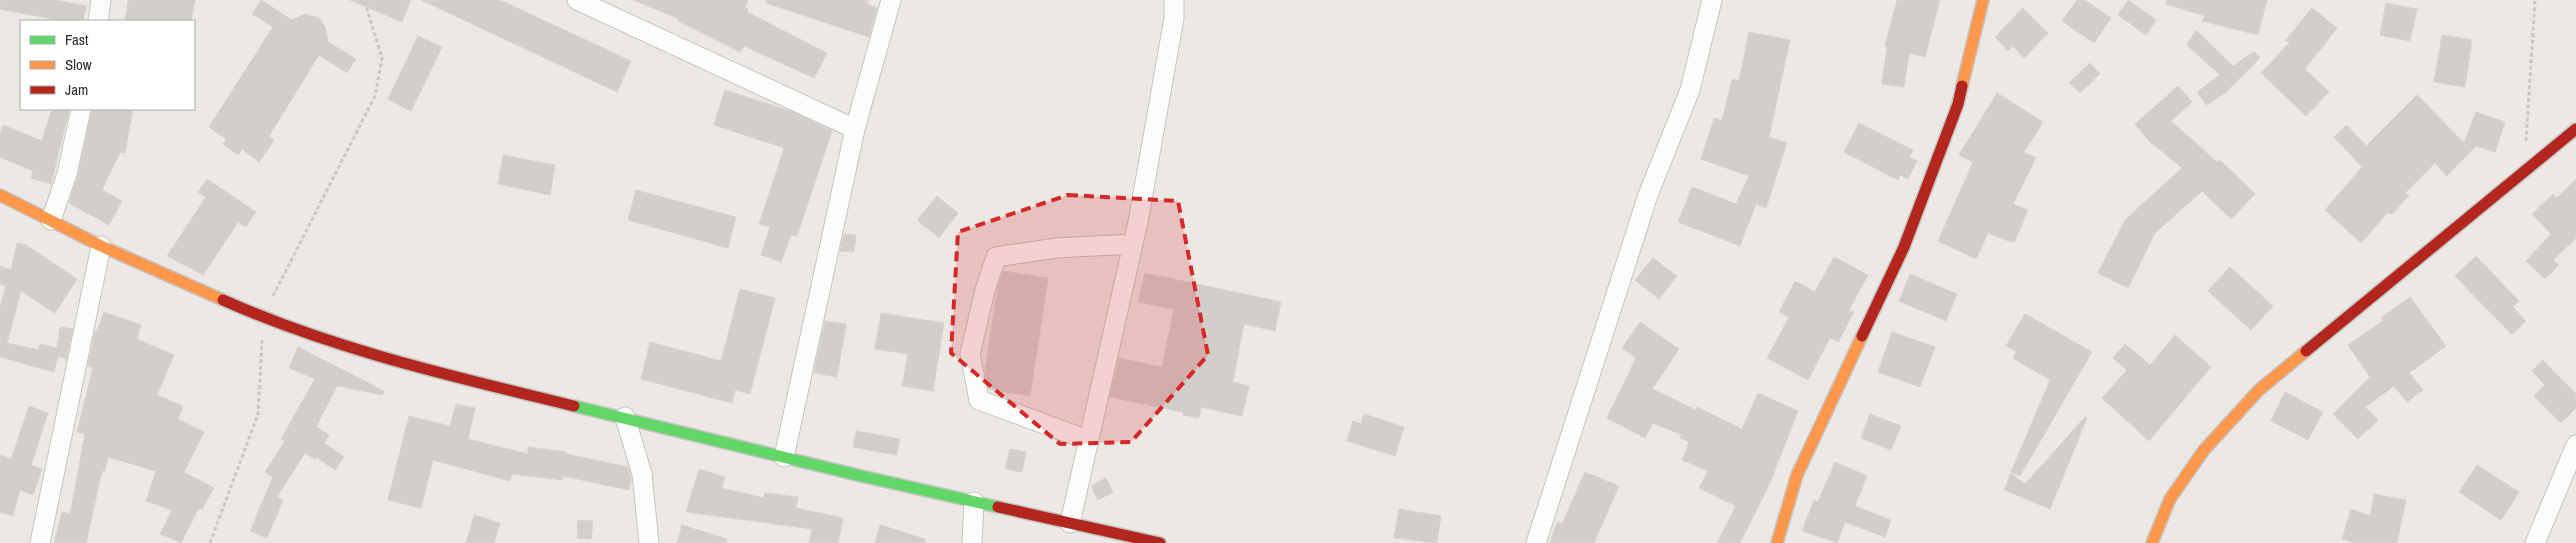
<svg xmlns="http://www.w3.org/2000/svg" width="2576" height="543" font-family="'Archivo Narrow',sans-serif">
  <style>
    .building { fill: #d2cfcb; stroke: #d7d4cf }
    .lines { fill: none; stroke-linecap: round; stroke-linejoin: round }
    .street-casing { stroke: #c5c4c4; stroke-width: 21 }
    .fast-casing { stroke: #c5c4c4; stroke-width: 14 }
    .slow-casing { stroke: #c5c4c4; stroke-width: 14 }
    .jam-casing { stroke: #c5c4c4; stroke-width: 14 }
    .path { stroke: #c9c9c8; stroke-width: 3; stroke-dasharray: 4 2.5; stroke-linecap: butt }
    .street { stroke: #fcfcfb; stroke-width: 19 }
    .fast { stroke: #63d668; stroke-width: 11 }
    .slow { stroke: #ff974d; stroke-width: 11 }
    .jam { stroke: #b3261e; stroke-width: 11 }
    .marked { fill: #d62828; fill-opacity: 0.2; stroke: #d62828; stroke-width: 4; stroke-dasharray: 10 6; stroke-linejoin: round }
  </style>
  <rect width="100%" height="100%" fill="#ece8e3"/>
  <!-- building -->
  <path class="building" d="M0,0H55L86,6L83,21H63L0,9Z
    M128,0H195L191,21H125Z
    M261,0L292,20L305,14L319,18L325,27L328,42L356,59L347,73L319,55L269,136L274,140L259,162L242,149L238,155L223,144L226,139L209,127L273,27L252,14Z
    M350,0H411L402,22Z
    M421,0H500L631,61L617,92Z
    M633,0H748L745,7L748,9L747,12L827,53L814,78L744,46L740,52L678,21L679,19Z
    M766,0H869L867,4L877,8L869,37L766,3Z
    M1897,0H1940L1925,57L1909,53L1904,87L1882,84L1887,47L1885,46Z
    M2077,0H2085L2111,18L2094,43L2062,21Z
    M2128,0L2156,20L2146,35L2118,15Z
    M2167,0H2267L2258,35L2202,21L2205,16L2166,4Z
    M2386,3L2417,9L2410,41L2380,35Z
    M2023,8L2048,33L2024,58L2013,46L2008,51L1995,37Z
    M2312,8L2337,28L2305,69L2329,92L2306,116L2261,73L2290,42L2285,41Z
    M2196,30L2233,66L2254,51L2260,58L2226,92L2207,105L2197,92L2220,75L2187,45Z
    M1749,32L1790,40L1769,137L1787,143L1766,208L1756,204L1740,246L1678,222L1692,187L1736,204L1749,176L1701,159L1714,118L1722,121L1732,79L1739,81Z
    M2442,35L2472,40L2465,87L2434,82Z
    M418,36L442,47L411,111L388,99Z
    M2090,63L2100,74L2080,93L2069,83Z
    M2178,86L2192,102L2171,121L2217,162L2220,160L2255,194L2231,219L2202,191L2155,233L2128,288L2098,273L2125,220L2182,168L2149,141L2135,124Z
    M725,90L793,112L832,131L797,236L791,235L781,262L761,255L770,227L759,224L784,148L714,125Z
    M1997,93L2043,122L2024,152L2036,158L2013,204L2028,210L2014,243L1988,233L1976,259L1938,241L1973,162L1959,155Z
    M2417,95L2464,143L2476,112L2505,122L2495,152L2476,146L2447,176L2435,163L2405,193L2409,196L2391,215L2388,212L2361,243L2325,210L2362,167L2334,137L2347,125L2366,146Z
    M52,109L69,110L51,184L31,178L33,171L0,157V134L3,125L42,141Z
    M92,109H133L125,153L120,152L102,190L122,201L109,225L69,203L78,176Z
    M1859,123L1913,150L1909,157L1917,161L1908,179L1900,175L1898,180L1844,152Z
    M503,155L555,165L550,195L498,184Z
    M207,179L256,212L246,227L238,222L203,275L167,256L206,197L198,192Z
    M2576,179V238L2553,260L2559,265L2545,279L2526,261L2551,234L2532,214L2553,194L2557,198Z
    M636,190L736,217L728,248L628,220Z
    M937,196L958,213L939,238L917,220Z
    M844,234L856,235L854,252L840,251Z
    M17,243L26,245L77,279L55,313L21,291L7,343L39,350L40,344L57,348L60,327L73,329L66,359L58,356L54,372L0,357V307L6,286L0,284V266L11,270Z
    M2476,256L2519,301L2513,307L2526,321L2512,335L2455,276Z
    M1834,257L1868,275L1849,310L1854,312L1838,342L1830,338L1808,380L1767,358L1789,317L1779,312L1795,281L1815,292Z
    M1653,258L1677,276L1659,299L1635,280Z
    M2230,267L2273,306L2251,330L2208,291Z
    M1003,271L1048,278L1030,396L988,389L985,370L998,286Z
    M1145,273L1281,302L1275,331L1244,324L1233,382L1249,386L1242,416L1201,407L1199,418L1183,415V412L1110,397L1119,358L1162,367L1174,309L1138,302Z
    M1910,274L1957,294L1946,321L1899,301Z
    M740,289L775,298L750,394L735,390L732,403L641,379L650,342L721,361Z
    M2410,297L2446,346L2409,373L2423,390L2407,402L2394,386L2365,407L2378,420L2358,439L2333,414L2370,377L2348,345L2383,321L2381,318Z
    M104,312L141,325L137,339L174,355L157,395L183,406L178,419L204,432L184,472L214,488L202,509L199,508L181,543L160,534L172,510L146,501L156,471L108,457L105,471H102L86,543H54L62,512L70,514L85,434L77,432L93,368L88,366L95,331H97Z
    M881,313L944,323L933,391L902,386L908,354L875,349Z
    M2025,314L2092,352L2020,476L2011,472L2050,380L2013,358L2016,351L2006,346Z
    M825,321L846,324L837,377L814,373Z
    M1640,322L1679,349L1652,389L1696,410L1697,407L1742,429L1758,393L1798,411L1770,483L1740,543H1717L1736,506L1699,488L1708,471L1682,460L1689,442L1680,438L1682,435L1653,423L1645,438L1607,418L1636,358L1622,348Z
    M1892,332L1935,347L1920,387L1878,372Z
    M2175,335L2211,367L2149,441L2102,398L2127,370L2113,358L2125,344L2150,365Z
    M298,347L384,391L383,395L337,386L316,427L329,435L324,443L344,457L335,470L316,457L315,459L305,453L277,497L283,500L267,538L250,531L273,477L265,472L285,441L281,439L315,379L289,368Z
    M2543,360L2576,394V408L2561,423L2534,396L2545,385L2532,371Z
    M2285,392L2323,412L2308,440L2271,421Z
    M456,404L475,408L468,439L528,454V447L566,452V454L628,467L631,479L629,490L563,476V480L512,474L510,481L433,460L421,508L388,500L409,416L450,426Z
    M29,406L48,413L31,465L42,469L33,495L20,490L13,516L0,512V455L11,459Z
    M1364,414L1404,427L1395,456L1347,441L1353,421L1361,424Z
    M1870,414L1901,426L1891,450L1861,438Z
    M2085,417L2087,418L2050,509L2004,490L2011,473L2025,484Z
    M856,431L900,439L897,455L853,447Z
    M1010,449L1026,452L1022,472L1005,469Z
    M1835,462L1867,476L1855,506L1891,520L1885,537L1845,522L1837,543L1802,531L1814,500L1818,502Z
    M2477,465L2519,492L2501,520L2459,492Z
    M699,469L725,477L722,488L764,498L765,493L798,497L796,508L843,518L838,543H809L812,529L686,512Z
    M1585,472L1619,486L1594,543H1550L1557,522L1562,524Z
    M1106,478L1113,492L1098,500L1091,486Z
    M2374,494L2406,500L2397,543H2355L2342,539L2351,509L2370,516Z
    M1399,509L1441,516L1437,543L1394,538Z
    M474,515L500,523L494,543H466Z
    M578,520L593,521L591,539L577,538Z
    M682,525L727,539V543H677Z
    M880,525L925,539V543H875Z"/>
  <g class="lines">
    <defs>
      <path id="street" d="M577,0L855,129
        M98,21L101,0
        M51,220L67,174L81,109
        M625,417L642,474L649,543
        M1088,440L979,400L970,354L985,290L996,257L1056,248L1133,244
        M784,457L855,129L891,0
        M1070,523L1138,222L1174,18V0
        M40,543L101,246
        M972,543L974,502
        M1536,543L1648,195L1690,90L1712,0
        M2535,543L2576,445"/>
      <path id="fast" d="M574,406L857,475L998,507"/>
      <path id="slow" d="M1962,86L1983,0
        M0,195L101,246L223,300
        M1777,543L1797,475L1862,336
        M2152,543L2170,499L2204,450L2259,390L2306,351"/>
      <path id="jam" d="M223,300C335,350 456,377 574,406
        M1862,336L1904,247L1958,104L1962,86
        M2306,351L2576,129
        M998,507L1160,543"/>
    </defs>
    <!-- street casing -->
    <use href="#street" class="street-casing"/>
    <!-- fast casing -->
    <use href="#fast" class="fast-casing"/>
    <!-- slow casing -->
    <use href="#slow" class="slow-casing"/>
    <!-- jam casing -->
    <use href="#jam" class="jam-casing"/>
    <!-- path -->
    <path class="path" d="M2526,141L2535,0
      M273,296L375,96L382,58L365,3L359,0
      M210,543L258,414L262,340"/>
    <!-- street -->
    <use href="#street" class="street"/>
    <!-- fast -->
    <use href="#fast" class="fast"/>
    <!-- slow -->
    <use href="#slow" class="slow"/>
    <!-- jam -->
    <use href="#jam" class="jam"/>
  </g>
  <!-- marked area -->
  <path class="marked" d="M1068,195L1178,201L1208,355L1131,442L1060,444L951,353L958,232Z"/>
  <!-- legend -->
  <rect x="20" y="20" width="175" height="90" fill="#ffffff" stroke="#ababab"/>
  <rect x="30" y="36" width="25" height="8" fill="#63d668" stroke="#ababab"/>
  <text x="65" y="45" font-size="15" fill="#2e2e2e">Fast</text>
  <rect x="30" y="61" width="25" height="8" fill="#ff974d" stroke="#ababab"/>
  <text x="65" y="70" font-size="15" fill="#2e2e2e">Slow</text>
  <rect x="30" y="86" width="25" height="8" fill="#b3261e" stroke="#ababab"/>
  <text x="65" y="95" font-size="15" fill="#2e2e2e">Jam</text>
</svg>
